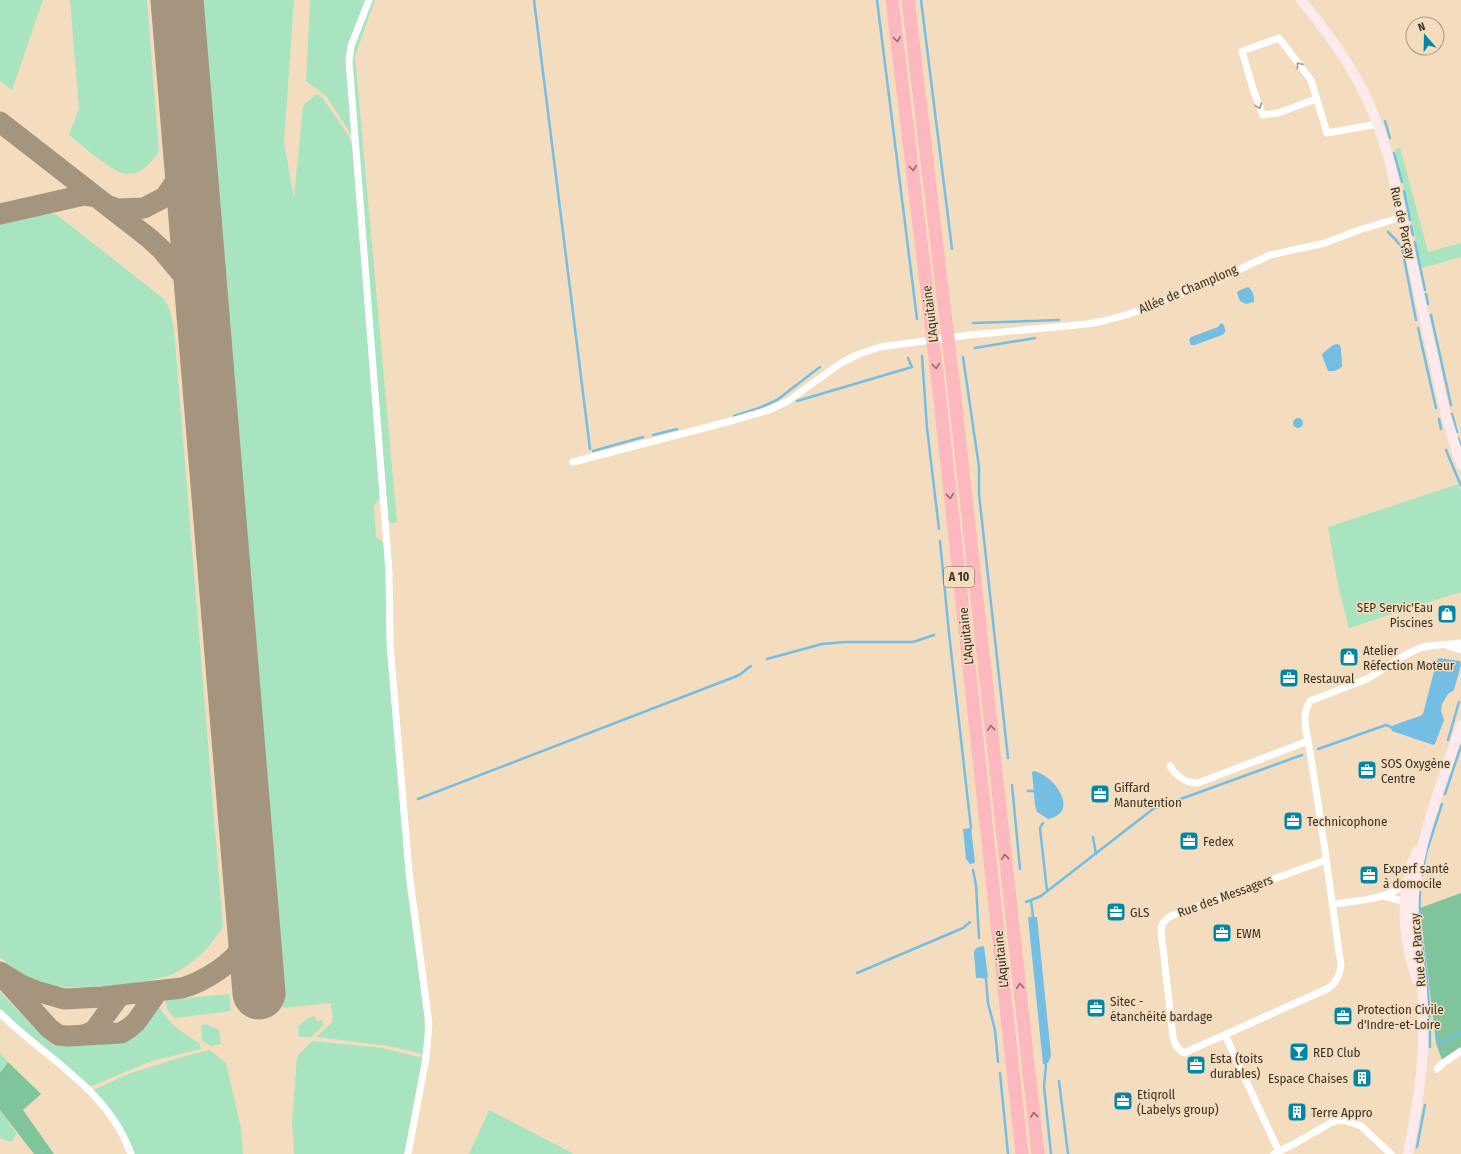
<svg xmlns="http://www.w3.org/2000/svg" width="1461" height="1154" font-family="'Fira Sans Condensed',sans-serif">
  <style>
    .green { fill: #a8e4bf }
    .forest { fill: #7fc49b }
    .water { fill: #74bee4 }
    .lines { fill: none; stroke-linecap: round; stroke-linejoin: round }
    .stream { stroke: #74bee4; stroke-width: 2.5 }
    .taxiway { stroke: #a5947e; stroke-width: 21 }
    .runway { stroke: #a5947e; stroke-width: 53 }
    .street { stroke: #fff; stroke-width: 7 }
    .secondary { stroke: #fee9ec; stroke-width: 10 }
    .highway { stroke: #fcb7bf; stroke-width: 13 }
    .oneway { stroke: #926e6b }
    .oneway2 { stroke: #9e9993 }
    .labels { text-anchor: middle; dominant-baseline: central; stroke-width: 3; stroke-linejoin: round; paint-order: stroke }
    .shield { fill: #f4ddbf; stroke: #736655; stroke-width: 1 }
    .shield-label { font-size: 12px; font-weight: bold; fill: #3c3327 }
    .street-label { font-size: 13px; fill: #3c3327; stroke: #f4ddbf }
    .poi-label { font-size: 13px; fill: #3c3327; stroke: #f4ddbf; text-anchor: start }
  </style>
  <rect width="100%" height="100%" fill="#f4ddbf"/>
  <!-- green -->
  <path class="green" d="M0,0H43L12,90L0,81Z
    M70,0H147L159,151C152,162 142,174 128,174C113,174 82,145 69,135L79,109Z
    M200,0H294L284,143L294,198L303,106L316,94L322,97L350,138L354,159L381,496L374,506L376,537L385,543L399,785L407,888L424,1013L425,1038L423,1054L388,1046L316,1037L333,1021L331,1003L283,1008Z
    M310,0H366L349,43L352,136L327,97L306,81Z
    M371,0H375L355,56L397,522L391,523L388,521L351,65L353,47Z
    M1400,147L1428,252L1461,243V257L1422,268L1395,150Z
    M42,211H48L57,215L164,299L170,310L174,329L223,927C208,949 196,962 173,974C150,985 65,991 40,984C25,979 12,968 0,957V220Z
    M1458,484L1461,491V592L1349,628L1339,590L1328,527Z
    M0,992L53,1046L124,1040L154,1005H158C169,1024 181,1032 199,1043L201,1049L152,1061L89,1087L4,1014L0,1010Z
    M229,994L231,1011L175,1018C168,1013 166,1007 165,1000Z
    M315,1016L316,1021L322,1020L324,1025L311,1037H299L298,1026L308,1018Z
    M206,1024L219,1030L221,1044L211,1046L202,1040L201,1025Z
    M312,1041L382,1048L423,1058L404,1154H294L292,1123L297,1056Z
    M210,1050L226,1063L241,1128L243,1154H130L93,1090L131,1073L182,1057Z
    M0,1053L8,1062L0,1073Z
    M0,1110L17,1134L11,1142L0,1138Z
    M489,1110L574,1154H469Z"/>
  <!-- forest -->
  <path class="forest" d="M1461,893V1051L1443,1063L1436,1043L1420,908Z
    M8,1062L41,1094L23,1110L54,1154H34L0,1110V1073Z"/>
  <!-- water -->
  <path class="water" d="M1248,287C1252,289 1255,297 1254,302L1246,304L1240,301L1237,293L1238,291Z
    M1221,323L1224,325C1225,330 1227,332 1222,335L1195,345H1191L1189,340L1191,337L1218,327Z
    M1337,344L1340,345L1341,349L1342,366C1340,370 1332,372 1328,371L1322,355L1324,352L1333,345Z
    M1293 423a5 5 0 1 1 10 0a5 5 0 1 1-10 0Z
    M1439,658L1460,661L1461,665L1454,690L1448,694L1442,704L1441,711L1444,720L1435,744L1433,745L1392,731L1391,728L1394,725L1420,716L1423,714L1437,660Z
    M1034,771C1054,775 1081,812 1048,819L1037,812L1035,805L1032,772Z
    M971,828L975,863L970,864L966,859L963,829Z
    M1028,917H1037L1051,1055L1049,1061L1046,1065L1043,1064Z
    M984,946L988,977L986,980L982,978H976L974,953C975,947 978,947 984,946Z"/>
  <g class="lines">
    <!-- stream -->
    <path class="stream" d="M534,0L590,449
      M877,0L917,319
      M921,0L952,249
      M1385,121L1390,138
      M1394,153L1402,182
      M1404,191L1410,220
      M1411,226L1413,235
      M1388,232L1396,240L1402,248L1416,320
      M1415,242L1425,290
      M1426,294L1428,304
      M1431,315L1451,405
      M973,323L1059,320
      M1418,328L1436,408
      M975,348L1035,338
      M922,356L927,428L939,529
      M963,357L979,467V494L1008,758
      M797,401L912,367L908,358
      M1452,414L1457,432
      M734,416L759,408L777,400L820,367
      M1439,419L1441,429
      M653,435L677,429
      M1458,438L1461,445
      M1446,450L1461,486
      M593,451L643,437
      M940,541L949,633L971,828
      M767,659L822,644L845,642H913L934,635
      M1448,740L1459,702
      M1318,749L1386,725L1393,728
      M1012,785L1020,869
      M1028,791H1034
      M1445,794L1461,746
      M418,799L737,676C742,674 746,669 751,666
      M1043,823L1040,828L1047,891
      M1093,837L1096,854
      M973,870L976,885L979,938
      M1422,875L1426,853L1442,804
      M1420,892C1418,920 1423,945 1426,972C1429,997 1430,1022 1430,1047
      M1031,900L1033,917
      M1026,902L1041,896L1153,809L1302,755
      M857,973L963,928L970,922
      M986,980L988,1003L995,1030L998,1062
      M1435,1024L1439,1044L1461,1033
      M1046,1065L1044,1086L1051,1154
      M1000,1073L1008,1154
      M1059,1081L1068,1154
      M1417,1147L1425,1105"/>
    <!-- taxiway -->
    <path class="taxiway" d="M0,122L149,238L161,249L187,280L203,306
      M107,205L117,209L144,208L165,197L178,178L189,138
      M0,214L84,195L96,197
      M0,972L21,985L36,991L64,999L102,997L182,988C203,982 235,963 244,943C247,935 249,927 252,919
      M8,983L49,1028L58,1035L68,1036L121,1033L129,1028L136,1022L158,991
      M84,1035L94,1031L120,995"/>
    <!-- runway -->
    <path class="runway" d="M177,0L259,993"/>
    <!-- street -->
    <path class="street" d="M369,0L351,46L349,61L389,572L390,644L409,872L429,1024L426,1058L408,1154
      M1316,99L1278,113L1263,115L1254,92L1242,51L1279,38L1311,80L1327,133L1378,124
      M573,462L731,421L769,410L788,401L841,363L859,354L880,347L969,335L1087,324L1104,321L1129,314L1217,280L1270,255L1325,243L1359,230L1402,217
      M1448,646L1461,650
      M1308,741C1321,815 1330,890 1341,965C1340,975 1337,982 1329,988L1184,1053C1177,1049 1175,1045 1173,1037L1161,931C1162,923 1164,920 1171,916L1326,860
      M1170,766C1176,776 1186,783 1198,783L1308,741C1305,726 1302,714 1310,701L1367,679L1405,655L1420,648L1428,646L1461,643
      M1383,896L1399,900
      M1332,904C1354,901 1395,900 1407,879
      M0,1013C46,1059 108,1089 131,1154
      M1225,1035L1279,1152
      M1437,1069L1443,1063L1461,1051
      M1274,1154L1294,1144L1332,1122L1341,1120L1346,1121L1361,1126L1391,1154"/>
    <!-- secondary -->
    <path class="secondary" d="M1301,0C1321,25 1341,50 1356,78C1372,106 1383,136 1391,167L1445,412L1461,465
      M1417,851C1399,892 1402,938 1417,980
      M1408,1154C1417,1108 1425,1063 1423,1016C1423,1003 1422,989 1421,976C1417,949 1412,922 1414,895C1420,836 1443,780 1461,725"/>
    <!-- highway -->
    <path class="highway" d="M892,0L939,391L1022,1154
      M908,0L954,389L1038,1154"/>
  </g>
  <!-- one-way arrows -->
  <defs><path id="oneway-chevron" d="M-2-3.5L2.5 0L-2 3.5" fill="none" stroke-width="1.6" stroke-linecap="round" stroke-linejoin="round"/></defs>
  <g class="oneway">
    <use href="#oneway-chevron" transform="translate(897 39) rotate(83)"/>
    <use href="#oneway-chevron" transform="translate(913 168) rotate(83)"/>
    <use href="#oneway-chevron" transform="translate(936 366) rotate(83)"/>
    <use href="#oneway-chevron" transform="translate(950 496) rotate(84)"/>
    <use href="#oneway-chevron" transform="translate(991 728) rotate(-96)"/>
    <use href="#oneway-chevron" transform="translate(1005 857) rotate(-96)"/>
    <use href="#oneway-chevron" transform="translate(1020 986) rotate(-96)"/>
    <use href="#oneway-chevron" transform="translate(1034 1115) rotate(-96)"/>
  </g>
  <g class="oneway2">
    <use href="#oneway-chevron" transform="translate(1299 65) rotate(-127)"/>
    <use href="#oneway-chevron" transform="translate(1259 106) rotate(68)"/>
  </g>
  <!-- icons -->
  <defs>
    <symbol id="shop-square" viewBox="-11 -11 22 22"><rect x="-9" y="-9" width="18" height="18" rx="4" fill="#0087a8" stroke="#f4ddbf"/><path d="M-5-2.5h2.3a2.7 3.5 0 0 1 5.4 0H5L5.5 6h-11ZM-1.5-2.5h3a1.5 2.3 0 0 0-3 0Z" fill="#fff"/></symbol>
    <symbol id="office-square" viewBox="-11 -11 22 22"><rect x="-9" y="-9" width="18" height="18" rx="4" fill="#0087a8" stroke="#f4ddbf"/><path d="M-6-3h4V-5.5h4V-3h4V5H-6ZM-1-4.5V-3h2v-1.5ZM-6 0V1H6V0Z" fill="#fff"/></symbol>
    <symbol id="bar-square" viewBox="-11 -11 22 22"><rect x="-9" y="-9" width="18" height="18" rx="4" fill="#0087a8" stroke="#f4ddbf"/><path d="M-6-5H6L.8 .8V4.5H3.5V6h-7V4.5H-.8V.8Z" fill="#fff"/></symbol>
    <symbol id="building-square" viewBox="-11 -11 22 22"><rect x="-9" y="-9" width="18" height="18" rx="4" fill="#0087a8" stroke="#f4ddbf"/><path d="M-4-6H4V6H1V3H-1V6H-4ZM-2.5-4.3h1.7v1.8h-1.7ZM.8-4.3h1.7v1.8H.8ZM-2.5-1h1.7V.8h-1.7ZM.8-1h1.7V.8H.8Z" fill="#fff"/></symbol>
  </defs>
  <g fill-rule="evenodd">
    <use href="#shop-square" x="1436" y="603" width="22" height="22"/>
    <use href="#shop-square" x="1338" y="646" width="22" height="22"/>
    <use href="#office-square" x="1278" y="667" width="22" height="22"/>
    <use href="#office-square" x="1356" y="759" width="22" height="22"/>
    <use href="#office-square" x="1089" y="783" width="22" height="22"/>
    <use href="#office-square" x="1282" y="810" width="22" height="22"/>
    <use href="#office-square" x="1178" y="830" width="22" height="22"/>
    <use href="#office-square" x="1358" y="864" width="22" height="22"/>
    <use href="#office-square" x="1105" y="901" width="22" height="22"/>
    <use href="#office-square" x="1211" y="922" width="22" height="22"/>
    <use href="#office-square" x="1085" y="997" width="22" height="22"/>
    <use href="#office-square" x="1332" y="1005" width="22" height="22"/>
    <use href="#bar-square" x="1288" y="1041" width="22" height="22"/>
    <use href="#office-square" x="1185" y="1054" width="22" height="22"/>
    <use href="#building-square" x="1351" y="1067" width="22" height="22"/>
    <use href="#office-square" x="1112" y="1090" width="22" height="22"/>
    <use href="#building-square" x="1286" y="1101" width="22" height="22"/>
  </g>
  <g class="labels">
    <!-- shield labels -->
    <rect class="shield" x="944" y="567" width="30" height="20" rx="3"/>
    <g class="shield-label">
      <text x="959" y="577">A 10</text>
    </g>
    <!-- street labels -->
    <g class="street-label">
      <text transform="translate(1403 223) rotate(77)">Rue de Parçay</text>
      <text transform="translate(1188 289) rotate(-23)">Allée de Champlong</text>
      <text transform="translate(930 314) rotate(-97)">L'Aquitaine</text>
      <text transform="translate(966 636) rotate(-96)">L'Aquitaine</text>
      <text transform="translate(1225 896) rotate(-20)">Rue des Messagers</text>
      <text transform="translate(1418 950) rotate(-95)">Rue de Parcay</text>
      <text transform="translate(1001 959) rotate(-96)">L'Aquitaine</text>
    </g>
    <!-- poi labels -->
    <g class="poi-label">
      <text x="1433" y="607" text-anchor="end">SEP Servic'Eau<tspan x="1433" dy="15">Piscines</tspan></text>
      <text x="1363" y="650">Atelier<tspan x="1363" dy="15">Réfection Moteur</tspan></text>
      <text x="1303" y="678">Restauval</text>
      <text x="1381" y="763">SOS Oxygène<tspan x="1381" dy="15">Centre</tspan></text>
      <text x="1114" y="787">Giffard<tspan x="1114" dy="15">Manutention</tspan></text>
      <text x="1307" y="821">Technicophone</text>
      <text x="1203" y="841">Fedex</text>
      <text x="1383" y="868">Experf santé<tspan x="1383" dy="15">à domocile</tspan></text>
      <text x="1130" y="912">GLS</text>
      <text x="1236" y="933">EWM</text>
      <text x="1110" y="1001">Sitec -<tspan x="1110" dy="15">étanchéité bardage</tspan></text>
      <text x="1357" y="1009">Protection Civile<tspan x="1357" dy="15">d'Indre-et-Loire</tspan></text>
      <text x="1313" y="1052">RED Club</text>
      <text x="1210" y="1058">Esta (toits<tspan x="1210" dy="15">durables)</tspan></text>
      <text x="1348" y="1078" text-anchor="end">Espace Chaises</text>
      <text x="1137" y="1094">Etiqroll<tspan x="1137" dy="15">(Labelys group)</tspan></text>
      <text x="1311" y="1112">Terre Appro</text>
    </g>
  </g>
  <!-- north arrow -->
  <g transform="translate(1425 36) rotate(340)"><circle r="19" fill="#f4ddbf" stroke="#aa9982"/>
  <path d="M0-3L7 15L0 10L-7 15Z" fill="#0087a8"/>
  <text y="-6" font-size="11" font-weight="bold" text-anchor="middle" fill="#3c3327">N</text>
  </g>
</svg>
